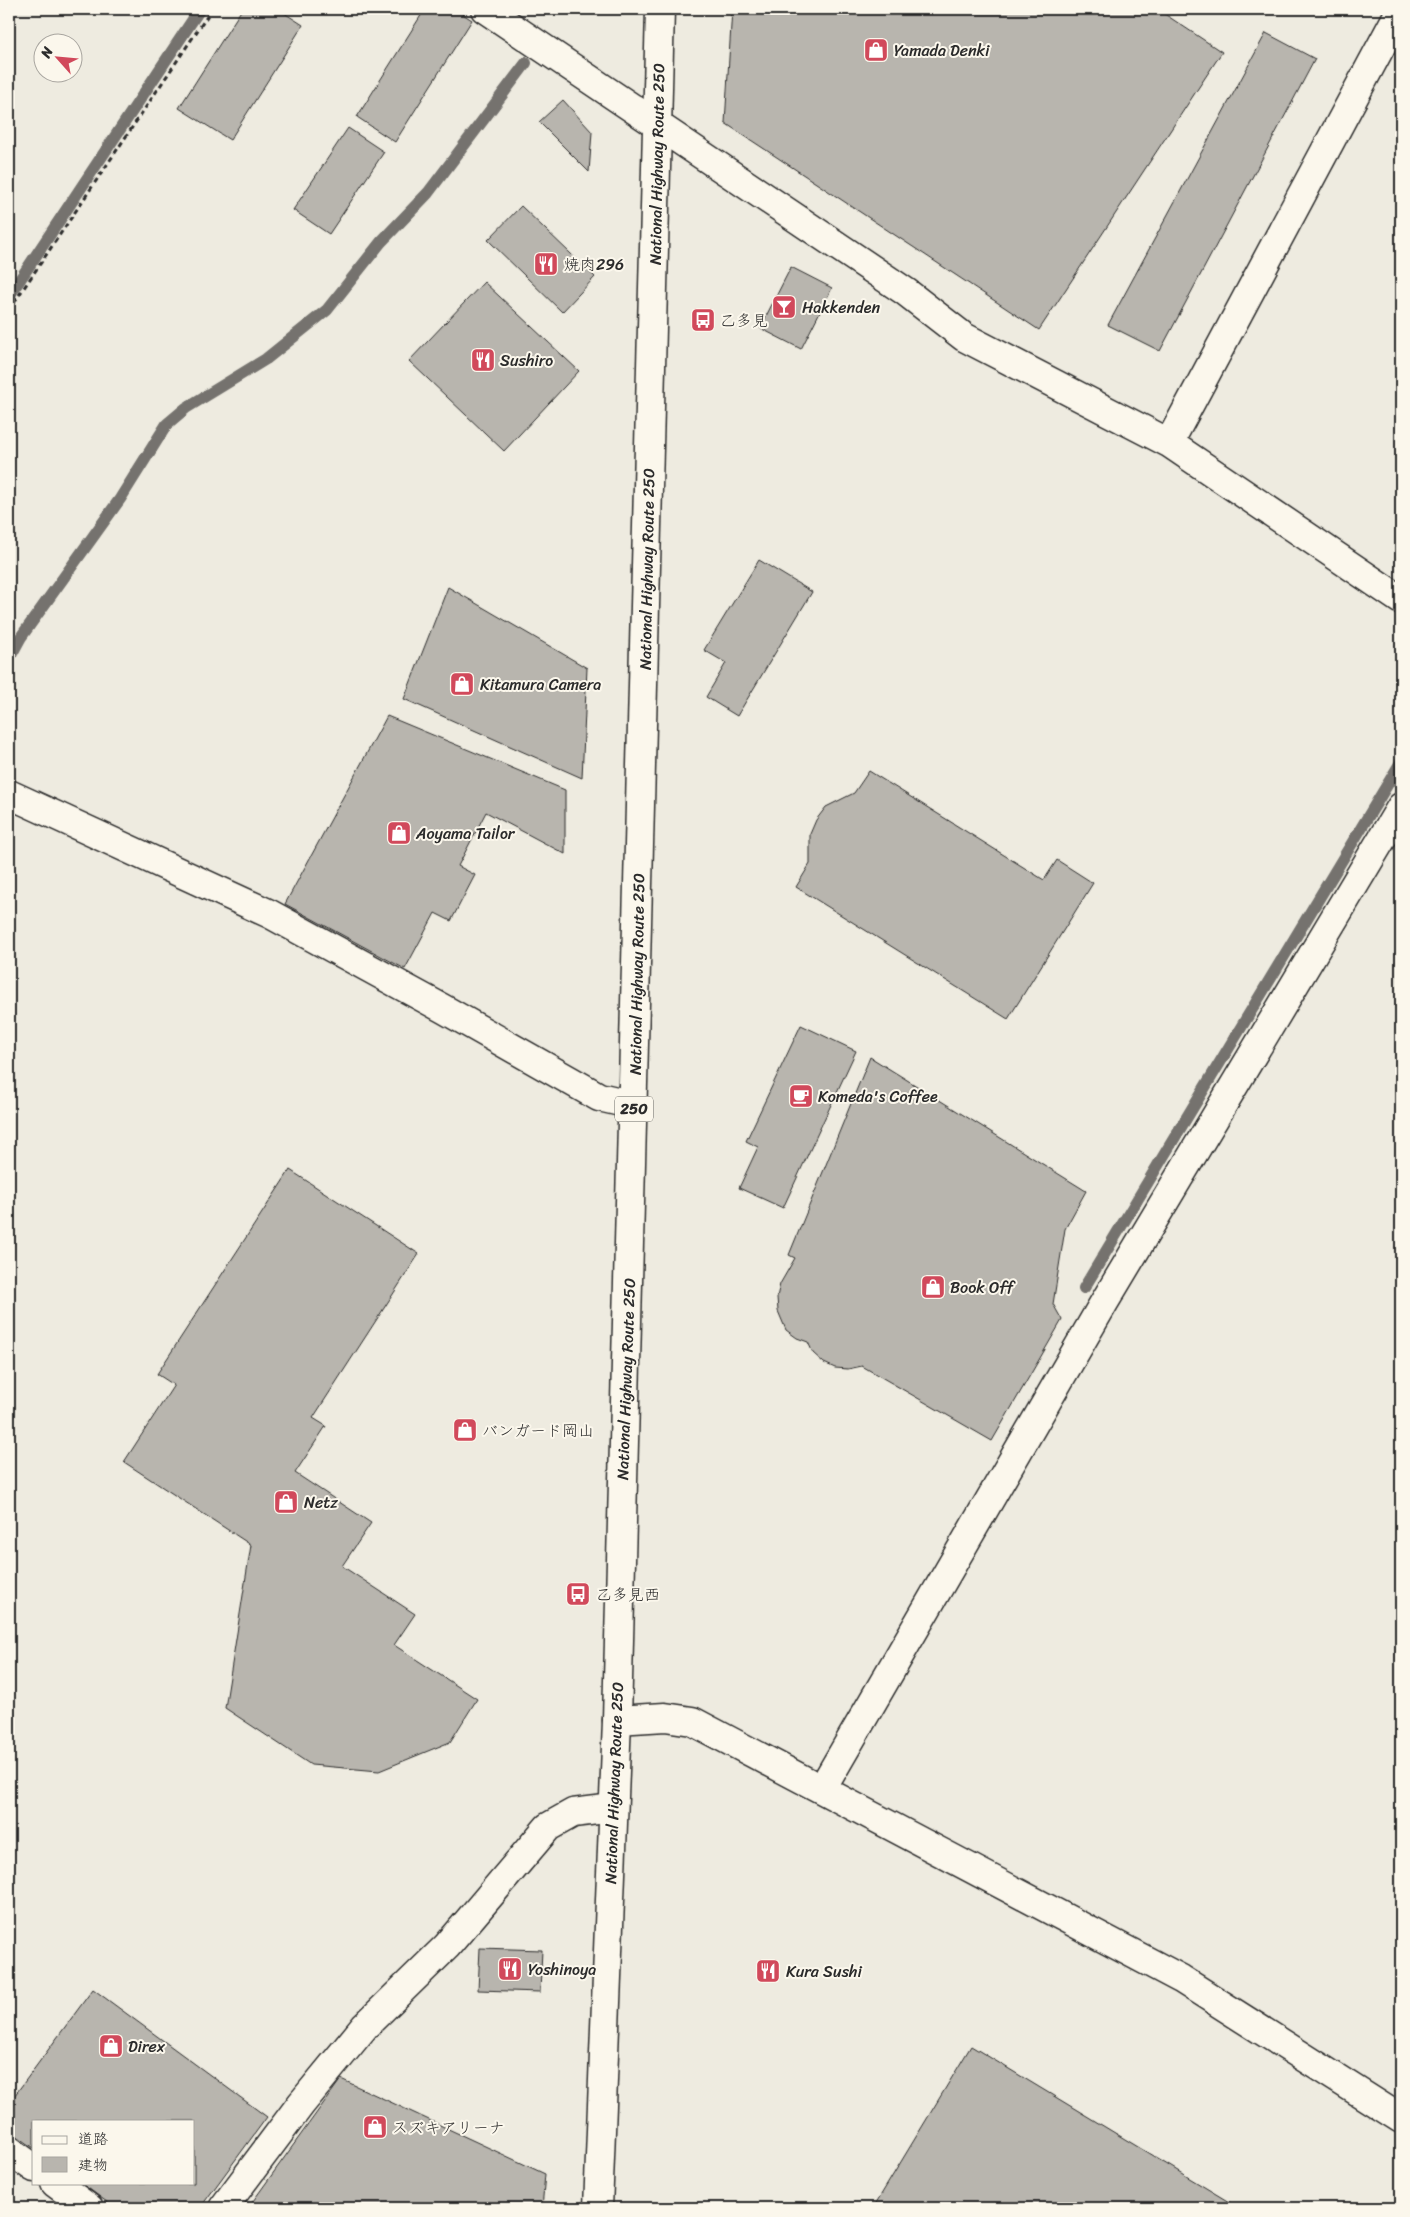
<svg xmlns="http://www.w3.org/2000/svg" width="1410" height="2217" font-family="Sriracha,'Klee One',sans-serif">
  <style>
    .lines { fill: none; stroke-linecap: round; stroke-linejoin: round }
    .stream { stroke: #74726e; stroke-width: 12 }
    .building { fill: #b8b5ae; stroke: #2b2b2b }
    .street-casing { stroke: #2b2b2b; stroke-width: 31 }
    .secondary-casing { stroke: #2b2b2b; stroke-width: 31 }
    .highway-casing { stroke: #2b2b2b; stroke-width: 31 }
    .path { stroke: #2b2b2b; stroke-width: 3; stroke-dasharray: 5 4; stroke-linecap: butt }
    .street { stroke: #fbf7ec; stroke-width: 28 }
    .secondary { stroke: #fbf7ec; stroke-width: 28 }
    .highway { stroke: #fbf7ec; stroke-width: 28 }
    .labels { text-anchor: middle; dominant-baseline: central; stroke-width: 4; stroke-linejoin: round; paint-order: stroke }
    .shield { fill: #fbf7ec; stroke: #696865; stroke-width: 1 }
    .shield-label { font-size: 15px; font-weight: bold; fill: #2b2b2b }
    .poi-label { font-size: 16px; fill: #2b2b2b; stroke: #fbf7ec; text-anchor: start }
    .street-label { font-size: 16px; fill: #2b2b2b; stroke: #fbf7ec }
  </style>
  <rect width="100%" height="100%" fill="#eeebe0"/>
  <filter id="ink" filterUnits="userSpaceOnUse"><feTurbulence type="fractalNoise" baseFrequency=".02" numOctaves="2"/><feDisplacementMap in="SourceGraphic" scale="10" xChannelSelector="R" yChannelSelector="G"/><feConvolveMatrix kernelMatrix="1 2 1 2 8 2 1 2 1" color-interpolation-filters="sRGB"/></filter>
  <g filter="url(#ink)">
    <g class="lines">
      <!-- stream -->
      <path class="stream" d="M9,296L200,9
        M9,659L21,637L120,499L167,424L186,408L266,359L327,310L381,242L428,193L526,63
        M1084,1288L1401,762"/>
    </g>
    <!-- building -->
    <path class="building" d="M242,9H278L303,25L230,140L179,108Z
      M425,9H455L472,20L395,142L357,117Z
      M732,9H1157L1222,52L1039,330L725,123Z
      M1266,33L1315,59L1160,351L1108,325Z
      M563,100L592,132L589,172L539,122Z
      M348,128L384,152L329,234L293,210Z
      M521,206L595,277L562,312L488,240Z
      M791,267L832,288L801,349L760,328Z
      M484,282L579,371L504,451L409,361Z
      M759,560L812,592L737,716L706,697L726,663L704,650Z
      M448,587L587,668L582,778L404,699Z
      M387,716L565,790V854L486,812L458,866L475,875L451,921L435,913L405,969L285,904Z
      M869,771L1044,880L1057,860L1093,883L1008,1019L796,887L810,864V834L816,820L826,807L854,793Z
      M801,1025L856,1051L783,1208L739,1188L758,1147L746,1141Z
      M870,1057L1086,1191L1065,1229L1053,1304L1062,1320L992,1441L862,1366L848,1369L835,1368L824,1363L813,1353L808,1342L797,1338L786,1330L778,1311L777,1297L780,1284L795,1258L789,1255Z
      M290,1170L419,1254L313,1418L326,1426L295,1473L371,1523L342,1566L415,1614L394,1645L477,1699L450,1742L379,1771L311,1765L225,1708L251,1545L124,1462L174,1385L157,1374Z
      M480,1948L542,1950L540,1992L478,1990Z
      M93,1989L267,2117L200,2208H115L81,2183H194V2121H34V2148L9,2130V2103Z
      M971,2046L1239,2208H873Z
      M341,2079L545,2174L542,2208H248Z"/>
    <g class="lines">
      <defs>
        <path id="street" d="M485,9L906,292L964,337L1169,443L1401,600
          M1169,443L1401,9
          M9,794L270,914L442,1008L599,1097L634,1105
          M822,1789L1105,1301L1401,807
          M9,2150L34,2168
          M55,2183L89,2208
          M223,2208L301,2104L365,2026L447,1946L548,1827L573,1813L613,1808"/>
        <path id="secondary" d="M617,1720L665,1717L692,1721L1181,1979L1401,2119"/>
        <path id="highway" d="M598,2208L617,1720L660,9"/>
      </defs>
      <!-- street casing -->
      <use href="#street" class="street-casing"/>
      <!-- secondary casing -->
      <use href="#secondary" class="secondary-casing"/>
      <!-- highway casing -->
      <use href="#highway" class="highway-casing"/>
      <!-- path -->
      <path class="path" d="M9,310L212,9"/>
      <!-- street -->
      <use href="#street" class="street"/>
      <!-- secondary -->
      <use href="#secondary" class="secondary"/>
      <!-- highway -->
      <use href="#highway" class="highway"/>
    </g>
  </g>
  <!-- icons -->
  <defs>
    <symbol id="shop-square" viewBox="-11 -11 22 22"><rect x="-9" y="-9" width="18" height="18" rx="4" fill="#d1495b" stroke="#fbf7ec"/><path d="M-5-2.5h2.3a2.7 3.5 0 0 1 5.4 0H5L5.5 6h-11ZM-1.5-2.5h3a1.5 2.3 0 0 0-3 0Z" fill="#fff"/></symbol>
    <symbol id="restaurant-square" viewBox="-11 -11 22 22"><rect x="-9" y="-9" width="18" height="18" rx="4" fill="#d1495b" stroke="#fbf7ec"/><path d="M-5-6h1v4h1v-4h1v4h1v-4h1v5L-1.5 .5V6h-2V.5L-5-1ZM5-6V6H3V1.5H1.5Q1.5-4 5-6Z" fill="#fff"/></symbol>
    <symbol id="bar-square" viewBox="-11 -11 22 22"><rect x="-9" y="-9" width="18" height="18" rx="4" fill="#d1495b" stroke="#fbf7ec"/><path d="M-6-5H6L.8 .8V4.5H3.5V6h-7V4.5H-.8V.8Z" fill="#fff"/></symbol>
    <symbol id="bus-square" viewBox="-11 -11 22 22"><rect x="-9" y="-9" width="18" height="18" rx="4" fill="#d1495b" stroke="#fbf7ec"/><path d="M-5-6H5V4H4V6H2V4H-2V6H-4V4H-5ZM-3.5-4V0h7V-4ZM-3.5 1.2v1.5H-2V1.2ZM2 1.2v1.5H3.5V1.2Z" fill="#fff"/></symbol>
    <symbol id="cafe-square" viewBox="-11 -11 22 22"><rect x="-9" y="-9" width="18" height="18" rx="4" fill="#d1495b" stroke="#fbf7ec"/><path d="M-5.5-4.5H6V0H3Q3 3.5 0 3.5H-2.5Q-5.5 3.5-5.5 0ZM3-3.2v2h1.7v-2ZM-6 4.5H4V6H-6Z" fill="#fff"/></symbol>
  </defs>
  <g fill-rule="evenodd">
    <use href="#shop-square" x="862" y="36" width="28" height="28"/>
    <use href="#restaurant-square" x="532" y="250" width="28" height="28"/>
    <use href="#bar-square" x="770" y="293" width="28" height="28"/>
    <use href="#bus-square" x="689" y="306" width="28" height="28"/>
    <use href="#restaurant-square" x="469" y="346" width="28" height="28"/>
    <use href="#shop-square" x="448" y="670" width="28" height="28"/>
    <use href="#shop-square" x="385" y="819" width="28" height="28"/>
    <use href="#cafe-square" x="787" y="1082" width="28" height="28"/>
    <use href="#shop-square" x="919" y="1273" width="28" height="28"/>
    <use href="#shop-square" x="451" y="1416" width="28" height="28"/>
    <use href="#shop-square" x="272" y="1488" width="28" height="28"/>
    <use href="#bus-square" x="564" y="1580" width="28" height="28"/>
    <use href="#restaurant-square" x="496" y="1955" width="28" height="28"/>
    <use href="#restaurant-square" x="754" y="1957" width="28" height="28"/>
    <use href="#shop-square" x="97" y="2032" width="28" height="28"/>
    <use href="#shop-square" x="361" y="2113" width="28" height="28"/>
  </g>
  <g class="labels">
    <!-- shield labels -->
    <rect class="shield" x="615" y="1096.5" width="38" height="25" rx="4"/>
    <g class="shield-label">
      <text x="634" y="1109">250</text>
    </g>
    <!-- poi labels -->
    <g class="poi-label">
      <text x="894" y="50">Yamada Denki</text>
      <text x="564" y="264">焼肉296</text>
      <text x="802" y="307">Hakkenden</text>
      <text x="720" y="320">乙多見</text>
      <text x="500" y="360">Sushiro</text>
      <text x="480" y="684">Kitamura Camera</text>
      <text x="416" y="833">Aoyama Tailor</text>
      <text x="818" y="1096">Komeda's Coffee</text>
      <text x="950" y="1287">Book Off</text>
      <text x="482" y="1430">バンガード岡山</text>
      <text x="304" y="1502">Netz</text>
      <text x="596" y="1594">乙多見西</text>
      <text x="528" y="1969">Yoshinoya</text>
      <text x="786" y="1971">Kura Sushi</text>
      <text x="128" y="2046">Direx</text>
      <text x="392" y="2127">スズキアリーナ</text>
    </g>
    <!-- street labels -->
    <g class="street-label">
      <text transform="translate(657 164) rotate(-89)">National Highway Route 250</text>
      <text transform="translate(647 569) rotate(-89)">National Highway Route 250</text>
      <text transform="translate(637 974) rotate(-89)">National Highway Route 250</text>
      <text transform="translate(626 1379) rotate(-88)">National Highway Route 250</text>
      <text transform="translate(614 1783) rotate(-88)">National Highway Route 250</text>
    </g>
  </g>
  <!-- margin -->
  <rect width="1410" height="2217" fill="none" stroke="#fbf7ec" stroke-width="30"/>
  <rect x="15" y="15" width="1380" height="2187" fill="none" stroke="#2b2b2b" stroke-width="2" filter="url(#ink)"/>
  <!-- legend -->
  <rect x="32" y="2120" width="162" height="65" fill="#fbf7ec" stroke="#a8a59f"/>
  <rect x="42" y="2136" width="25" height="8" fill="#fbf7ec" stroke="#a8a59f"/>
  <text x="78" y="2144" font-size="15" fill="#2b2b2b">道路</text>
  <rect x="42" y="2157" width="25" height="15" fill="#b8b5ae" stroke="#a8a59f"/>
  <text x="78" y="2170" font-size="15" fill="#2b2b2b">建物</text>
  <!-- north arrow -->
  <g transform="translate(58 58) rotate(297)"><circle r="24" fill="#fbf7ec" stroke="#a8a59f"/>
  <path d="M0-4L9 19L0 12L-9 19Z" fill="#d1495b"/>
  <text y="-8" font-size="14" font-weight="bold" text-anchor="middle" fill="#2b2b2b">N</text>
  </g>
</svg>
